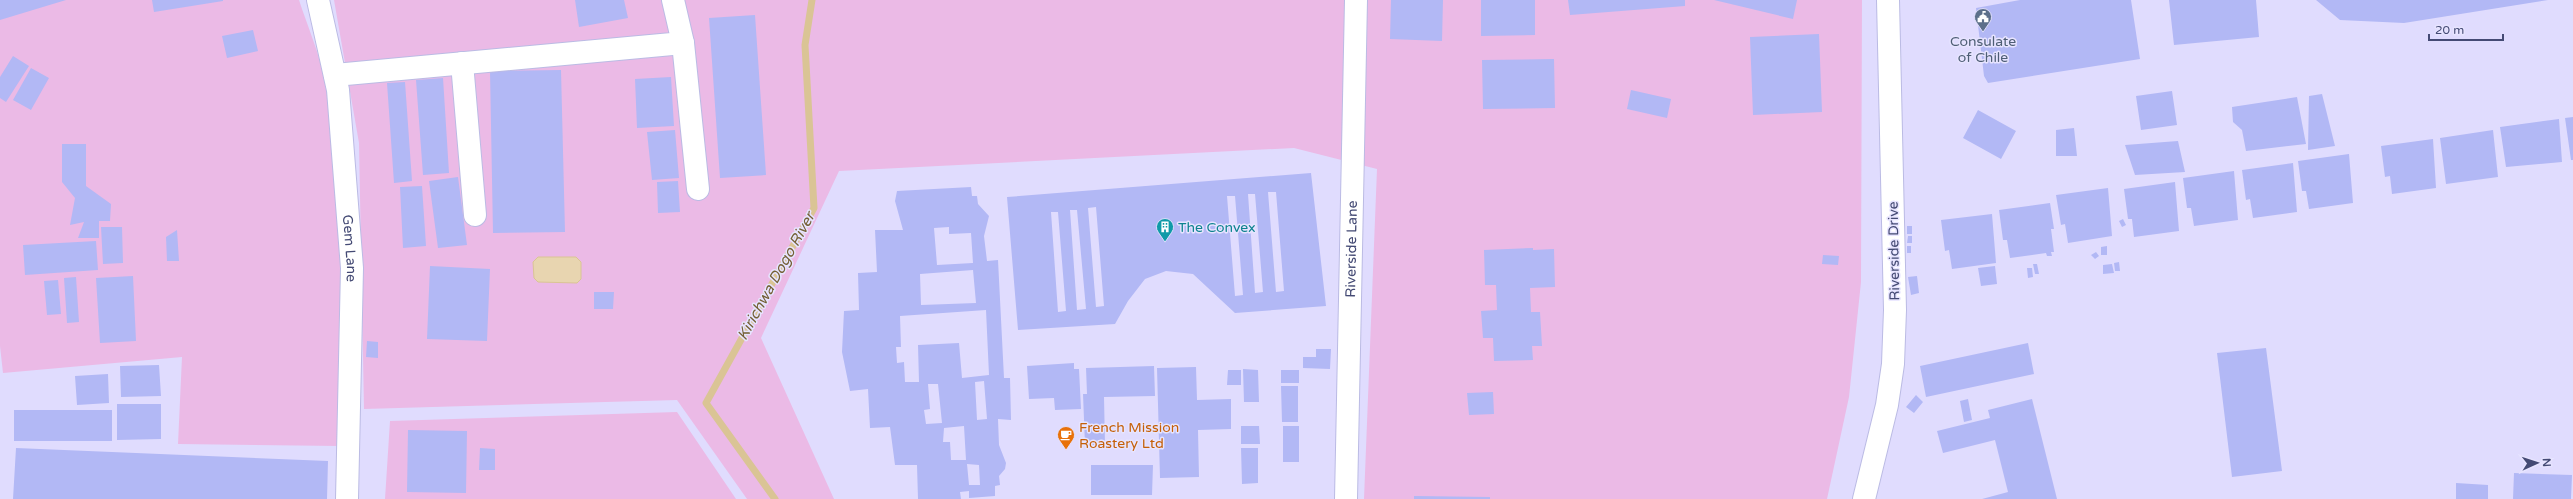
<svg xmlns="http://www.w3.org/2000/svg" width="2573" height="499" font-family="'Varela Round',sans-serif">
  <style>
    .green { fill: #ebbae6 }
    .water { fill: #e8d5b0; stroke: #dac495 }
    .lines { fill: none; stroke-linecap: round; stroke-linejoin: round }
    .stream { stroke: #dac495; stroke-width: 7 }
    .building { fill: #b2b8f5; fill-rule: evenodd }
    .minor-casing { stroke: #bbbbe4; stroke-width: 24 }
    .tertiary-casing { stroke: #bbbbe4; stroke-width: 24 }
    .minor { stroke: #fff; stroke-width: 22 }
    .tertiary { stroke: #fff; stroke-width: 22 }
    .labels { text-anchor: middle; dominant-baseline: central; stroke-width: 3; stroke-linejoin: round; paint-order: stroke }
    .service-label { font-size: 14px; fill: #4e5e75; stroke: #e7e4ff }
    .culture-label { font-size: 14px; fill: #0d838f; stroke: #e7e4ff; text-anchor: start }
    .street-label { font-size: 14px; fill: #444a74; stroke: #e7e4ff }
    .food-label { font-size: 14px; fill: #c56008; stroke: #e7e4ff; text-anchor: start }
    .water-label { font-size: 15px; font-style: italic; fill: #746035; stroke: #e7e4ff }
  </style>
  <rect width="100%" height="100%" fill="#e0dcfe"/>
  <!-- green -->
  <path class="green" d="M0,0H299C307,25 319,52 324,78C347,200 342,322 340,446L178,444L182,357L3,373L0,346Z
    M334,0H1862L1861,282L1849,397L1827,499H1364L1377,169L1294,148L839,171L761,338L834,499H747L677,400L364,409L359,143Z
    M677,412L736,499H385L390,421Z"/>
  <!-- water -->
  <path class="water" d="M538,257H576L581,262V279L577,283L538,282L534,278L533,262Z"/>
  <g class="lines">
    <!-- stream -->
    <path class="stream" d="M775,499L706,403L814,208L805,45L812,0"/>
  </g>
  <!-- building -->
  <path class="building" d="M0,0H66L0,20Z
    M152,0H223V1L154,12Z
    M575,0H624L628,18L579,27Z
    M1391,0H1443L1442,41L1390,39Z
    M1481,0H1535V35L1481,36Z
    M1568,0H1685V6L1570,15Z
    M1714,0H1797L1793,19Z
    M2020,0H2131L2140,59L1988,83L1984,76L1976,8Z
    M2169,0H2256L2259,37L2174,45Z
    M2316,0H2548L2404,23L2340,20Z
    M755,15L766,175L720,178L709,18Z
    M253,30L258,51L227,58L222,36Z
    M1819,34L1822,112L1753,115L1750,37Z
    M13,56L29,66L6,102L0,98V77Z
    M1554,59L1555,108L1483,109L1482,60Z
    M31,68L49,78L31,110L13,100Z
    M561,70L565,232L493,233L490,71Z
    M671,77L674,126L637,128L635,79Z
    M443,78L449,173L423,175L416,80Z
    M405,82L412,181L394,183L387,83Z
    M1631,90L1671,99L1667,118L1627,109Z
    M2172,91L2177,125L2141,130L2136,96Z
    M2322,94L2335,146L2308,150L2309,96Z
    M2297,97L2306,144L2246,151L2242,130L2233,122L2232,107Z
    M1978,110L2016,131L2001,159L1963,138Z
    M2573,117V160H2571L2565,118Z
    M2559,119L2562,162L2506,167L2500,127Z
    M2074,128L2077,156H2056V130Z
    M675,130L679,178L652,180L647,132Z
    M2493,130L2498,177L2446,184L2440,138Z
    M2433,139L2436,188L2392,194L2390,176L2385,177L2381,146Z
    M2178,141L2185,172L2135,175L2125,145Z
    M62,144H86V186L111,204L110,221H99V238H78L84,222L70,225L75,198L62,182Z
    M2349,154L2353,203L2309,209L2306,191H2302L2298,161Z
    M2293,163L2297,212L2253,218L2250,199L2246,200L2242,170Z
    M2234,171L2238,220L2194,226L2191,208H2187L2183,178Z
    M1311,173L1326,306L1235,313L1193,274L1166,271L1145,279L1128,301L1115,324L1018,330L1007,197ZM1268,192H1276L1284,291L1276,292ZM1248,194H1255L1263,292L1255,293ZM1227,196H1235L1243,295L1235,296ZM1096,207L1104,306L1096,307L1088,208ZM1070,210H1077L1086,309L1077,310ZM1051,212H1058L1066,311L1058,312Z
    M458,177L467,245L438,248L429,181Z
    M678,181L680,212L658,213L657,182Z
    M2175,182L2179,231L2134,237L2132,219H2128L2124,189Z
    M422,186L426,246L403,248L400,187Z
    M971,187L972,196H977L978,204L989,216L984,236L987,261L998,260L1004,378H1010L1011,420L998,419L999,445L1006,463L1005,469L999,476L1000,485L995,486V496L969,498V491L960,492L961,499H918L917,465H895L890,427L870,428L868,389L850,391L842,352L844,311L859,310L858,273L877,272L875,230H903L895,201L897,191ZM949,227V234L971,233L973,263L937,265L934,228ZM973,270L976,303L921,305L920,274ZM986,310L989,375L962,378L959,343L918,345L919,382H905L904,362L897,363L896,347H901L900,316ZM984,381L987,419L977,420L975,382ZM928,384H938L942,423L926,424L924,410L930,409ZM964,426L966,460H951L950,442H943L944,428ZM967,464L979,465L980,485H969Z
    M2108,188L2112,236L2068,243L2065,224L2061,225L2056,195Z
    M2050,203L2054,229H2051L2054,252H2051L2052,256H2047L2046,253L2010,258L2007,240H2003L1999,210Z
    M1992,214L1996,263L1952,269L1949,250L1945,251L1941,220Z
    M2123,219L2126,225L2122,227L2119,221Z
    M1907,226H1912V234H1907Z
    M101,227H122L123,263L103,264Z
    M177,230L179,261H167L166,237Z
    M1908,236H1912V243H1907Z
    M96,241L98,270L25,275L23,245Z
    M1907,246H1911V253H1907Z
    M2107,246V255H2101V247Z
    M1533,248V250L1554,249L1555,287L1530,288L1531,312H1540L1542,346H1532L1533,360L1494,361L1493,338H1483L1481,311L1497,310L1496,285H1485L1484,250Z
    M2096,252L2099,256L2095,259L2091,255Z
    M1823,255L1839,256L1838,265L1822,264Z
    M2119,262L2120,271H2115L2114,263Z
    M2033,264H2037L2039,274H2035Z
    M2112,264L2114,273L2103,274V265Z
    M430,266L490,269L487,341L427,339Z
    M1995,266L1997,284L1981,286L1978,268Z
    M2027,268H2032L2033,277L2028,278Z
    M133,276L136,341L100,343L96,278Z
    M1917,276L1919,293L1911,295L1908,277Z
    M76,277L79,322L67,323L64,278Z
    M58,280L61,314L47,315L44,281Z
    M594,292H614L613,309H594Z
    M367,341L378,342V358L366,357Z
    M2028,343L2034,374L1926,397L1920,366Z
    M2266,348L2282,471L2232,477L2217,353Z
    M1316,349H1331L1330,369L1303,368V357H1316Z
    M1074,363V369H1079L1081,409L1055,410L1054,398L1029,399L1027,366Z
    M159,365L161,396L121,397L120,366Z
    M1154,366L1155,396L1104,397L1105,445H1085L1083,394H1087L1086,368Z
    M1196,367L1197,400L1231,399V429L1198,430L1199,477L1160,478L1157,368Z
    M1243,369L1258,370L1259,402H1244Z
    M1228,370H1241V385H1227Z
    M1281,370H1299V383H1281Z
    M108,374L109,403L77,405L75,376Z
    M1281,386H1298V422H1282Z
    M1493,392L1494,414L1469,415L1467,393Z
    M1916,395L1923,402L1914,413L1906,407Z
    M1968,399L1972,420L1964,422L1960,401Z
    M2032,399L2057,499H1982L2008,492L1995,440L1943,453L1937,431L1990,418L1988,410Z
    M117,404H161V439L117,440Z
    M14,410H112V441H14Z
    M1241,426H1259L1260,444H1241Z
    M1283,426H1299V462H1283Z
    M408,430L467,431L466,493L407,492Z
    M16,448L328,461L327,499H13Z
    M480,448L495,449V470H479Z
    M1241,448H1258V483L1242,484Z
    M1091,465H1153L1152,495H1091Z
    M2514,473L2572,475L2571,499H2513Z
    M2456,483L2488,485V499H2456Z
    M1414,496L1490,497V499H1414Z"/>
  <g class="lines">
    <defs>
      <g id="minor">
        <path id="s1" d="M318,0L338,90L352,268L347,499"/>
        <path d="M683,43L698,189"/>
        <path d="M462,63L475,215"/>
        <path d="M335,75L683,43L673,0"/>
        <path id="s2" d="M1346,499L1356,0"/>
      </g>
      <path id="tertiary" d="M1864,499L1887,405L1893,364L1895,310L1888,0"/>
    </defs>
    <!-- minor casing -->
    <use href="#minor" class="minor-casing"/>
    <!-- tertiary casing -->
    <use href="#tertiary" class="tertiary-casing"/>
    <!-- minor -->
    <use href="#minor" class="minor"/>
    <!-- tertiary -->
    <use href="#tertiary" class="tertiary"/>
  </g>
  <!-- icons -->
  <defs>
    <symbol id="civic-pin" viewBox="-11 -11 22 30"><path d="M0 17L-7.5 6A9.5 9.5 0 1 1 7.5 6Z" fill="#5c6f8a" stroke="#e7e4ff"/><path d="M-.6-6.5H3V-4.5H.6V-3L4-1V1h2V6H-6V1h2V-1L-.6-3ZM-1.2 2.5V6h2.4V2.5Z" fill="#fff"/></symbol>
    <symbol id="building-pin" viewBox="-11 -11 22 30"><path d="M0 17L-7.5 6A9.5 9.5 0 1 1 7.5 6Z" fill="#0f9aa8" stroke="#e7e4ff"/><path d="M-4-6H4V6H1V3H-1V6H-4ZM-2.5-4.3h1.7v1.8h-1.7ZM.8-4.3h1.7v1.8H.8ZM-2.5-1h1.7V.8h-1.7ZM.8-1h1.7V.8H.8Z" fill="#fff"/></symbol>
    <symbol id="cafe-pin" viewBox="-11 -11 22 30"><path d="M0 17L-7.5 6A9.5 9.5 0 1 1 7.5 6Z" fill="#e8710a" stroke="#e7e4ff"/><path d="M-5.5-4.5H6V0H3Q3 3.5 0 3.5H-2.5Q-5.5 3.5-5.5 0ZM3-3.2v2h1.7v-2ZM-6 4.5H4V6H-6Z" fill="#fff"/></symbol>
  </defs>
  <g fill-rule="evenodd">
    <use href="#civic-pin" x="1973" y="7" width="20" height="27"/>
    <use href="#building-pin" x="1155" y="217" width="20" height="27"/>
    <use href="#cafe-pin" x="1056" y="425" width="20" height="27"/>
  </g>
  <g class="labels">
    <!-- service labels -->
    <g class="service-label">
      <text x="1983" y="41">Consulate<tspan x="1983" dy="16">of Chile</tspan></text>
    </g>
    <!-- culture labels -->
    <g class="culture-label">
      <text x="1178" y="227">The Convex</text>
    </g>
    <!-- street labels -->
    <g class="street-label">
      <text stroke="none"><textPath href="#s1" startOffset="251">Gem Lane</textPath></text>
      <text stroke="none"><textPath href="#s2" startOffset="250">Riverside Lane</textPath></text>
      <text transform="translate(1894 251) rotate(-91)">Riverside Drive</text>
    </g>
    <!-- food labels -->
    <g class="food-label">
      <text x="1079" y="427">French Mission<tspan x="1079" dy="16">Roastery Ltd</tspan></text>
    </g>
    <!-- water labels -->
    <g class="water-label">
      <text transform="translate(776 276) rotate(-61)">Kirichwa Dogo River</text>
    </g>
  </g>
  <!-- north arrow -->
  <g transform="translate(2537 463) rotate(87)" stroke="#e7e4ff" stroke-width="3" paint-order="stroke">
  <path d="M0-3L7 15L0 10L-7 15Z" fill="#444a74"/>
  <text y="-6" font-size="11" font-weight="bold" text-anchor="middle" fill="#444a74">N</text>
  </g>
  <!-- scale -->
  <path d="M2429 34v6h74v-6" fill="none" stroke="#444a74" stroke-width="2"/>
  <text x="2435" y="34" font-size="12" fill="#444a74" stroke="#e7e4ff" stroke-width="3" paint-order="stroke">20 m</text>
</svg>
